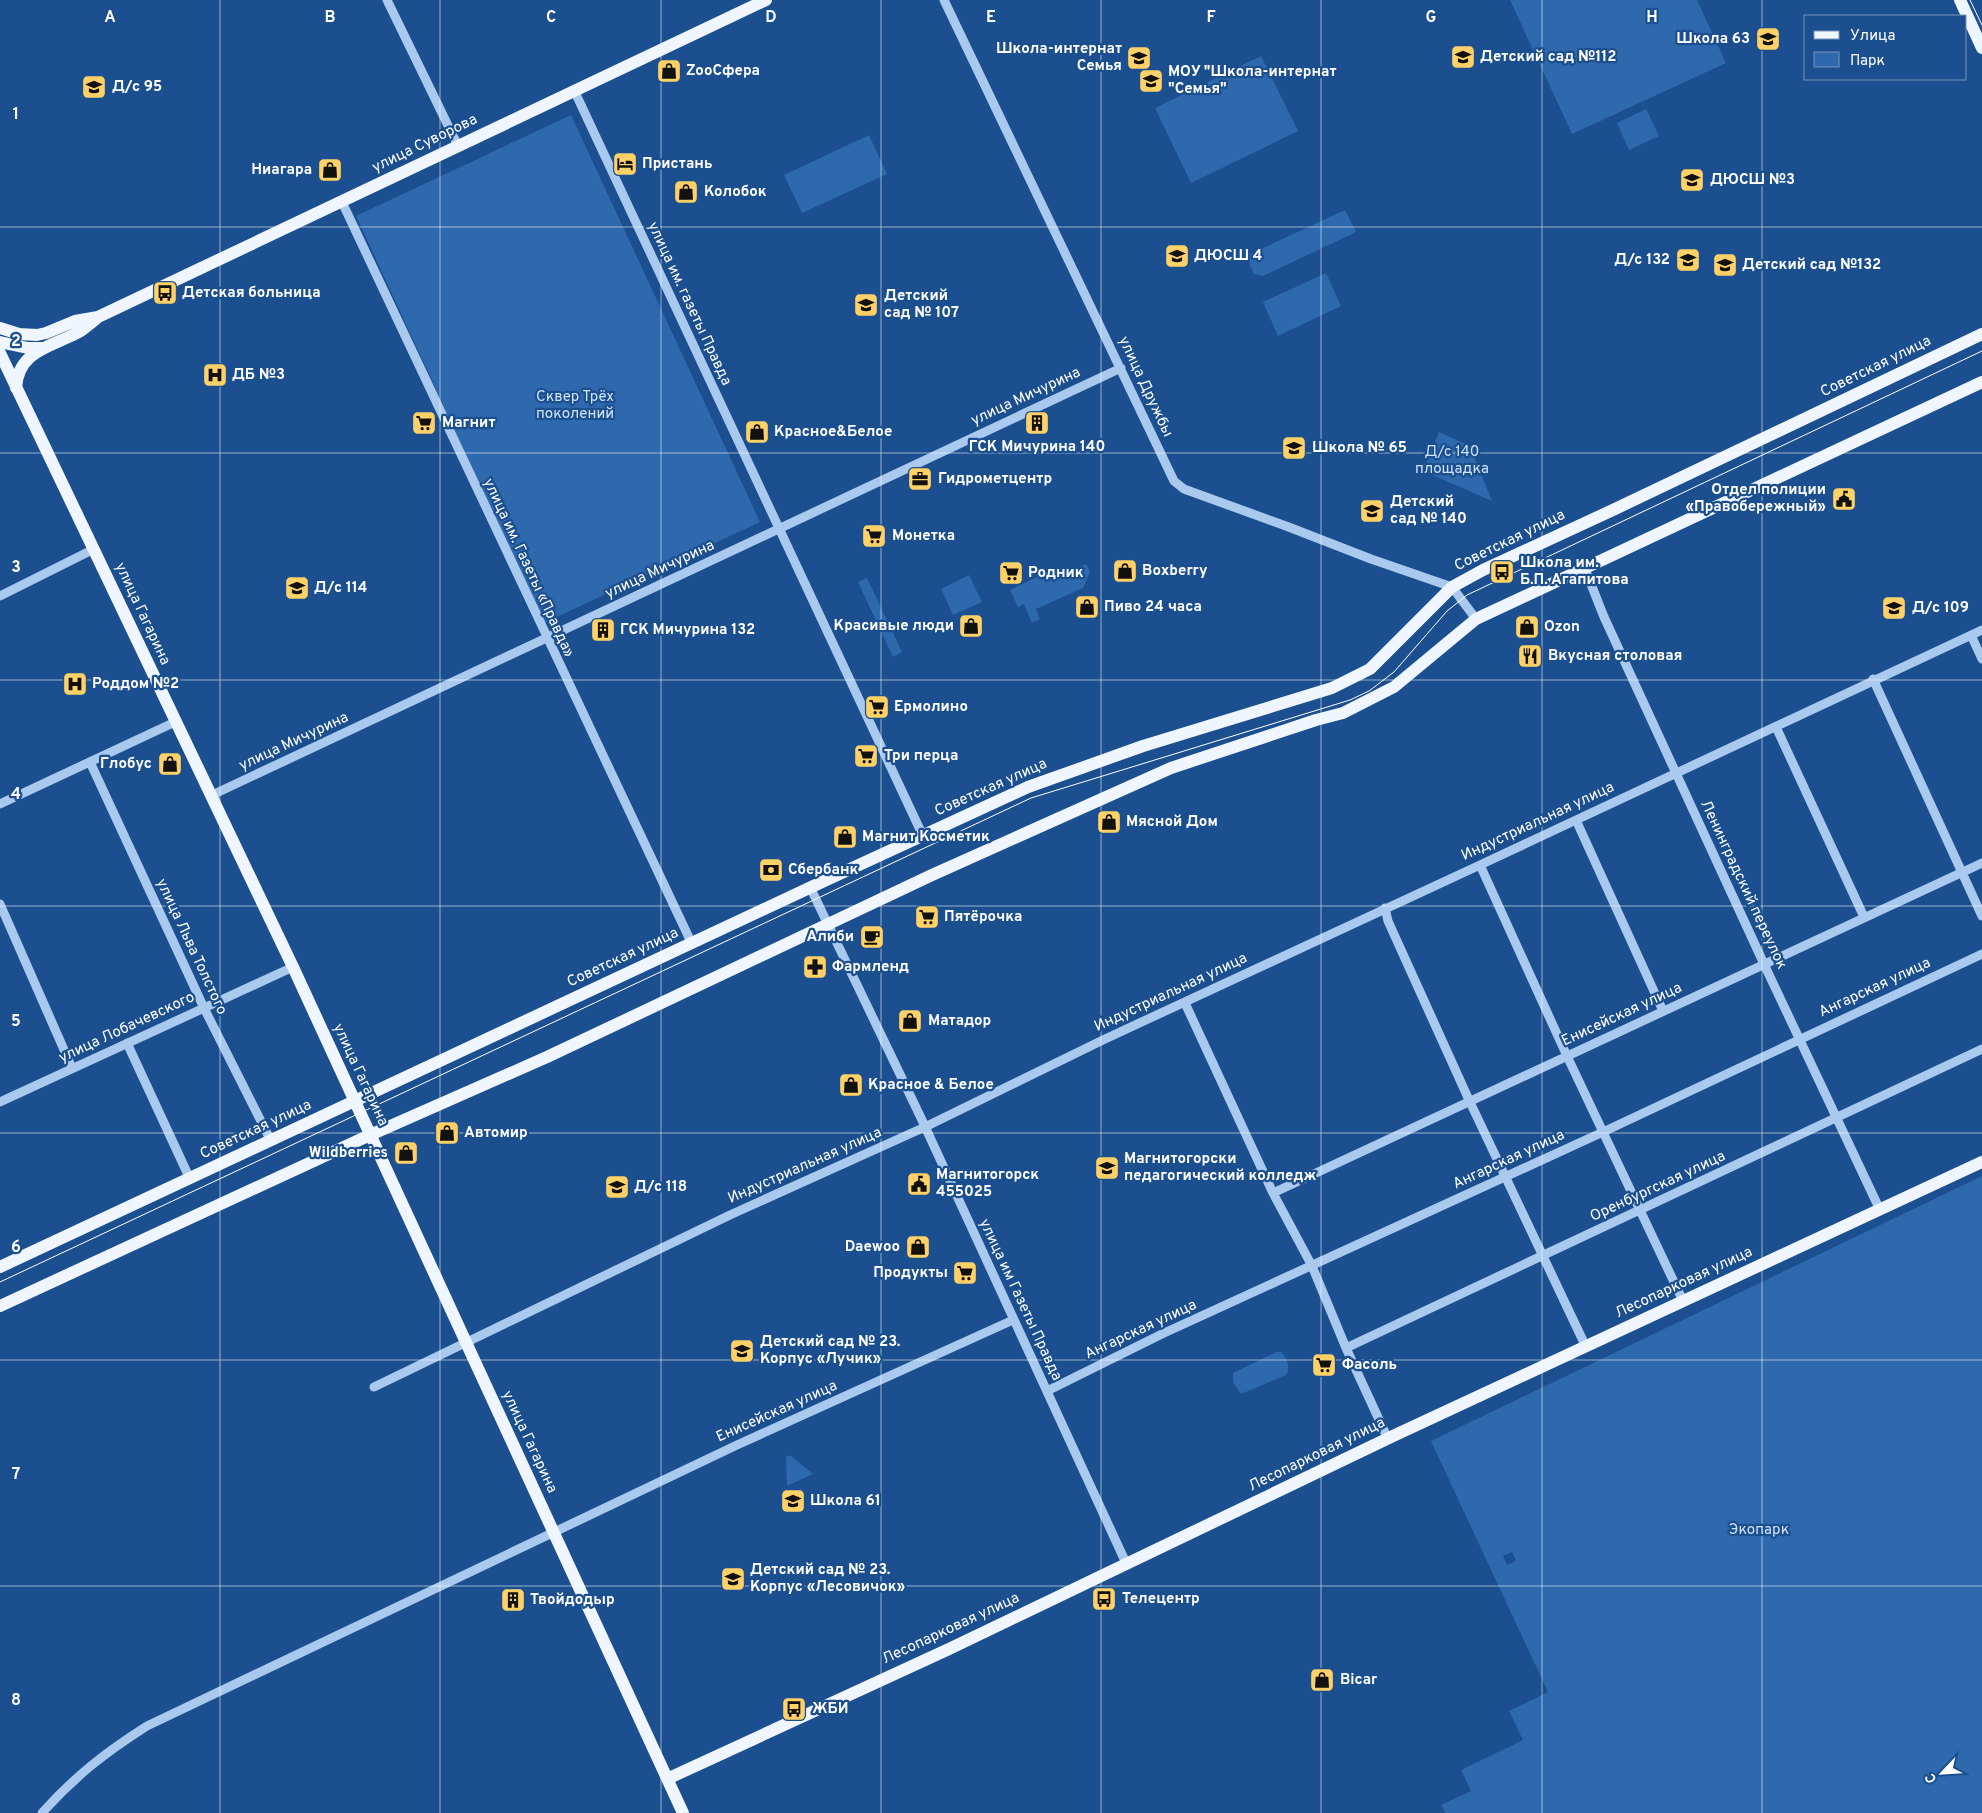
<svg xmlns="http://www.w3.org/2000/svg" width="1982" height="1813" font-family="Overpass,sans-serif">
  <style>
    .green { fill: #2e69ad; fill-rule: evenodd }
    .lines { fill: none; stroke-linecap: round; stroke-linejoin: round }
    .minor { stroke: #a9c9ee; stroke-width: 9 }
    .major { stroke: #f0f6ff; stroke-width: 12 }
    .tram { stroke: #fff; stroke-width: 1 }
    .grid { fill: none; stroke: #fff; stroke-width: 1; stroke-opacity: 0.55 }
    .labels { text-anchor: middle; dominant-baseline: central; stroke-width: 4.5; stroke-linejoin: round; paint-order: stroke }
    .poi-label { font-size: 15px; font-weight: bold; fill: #fff; stroke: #1b4f8f; text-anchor: start }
    .street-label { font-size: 15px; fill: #fff; stroke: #1b4f8f }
    .park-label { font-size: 15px; fill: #cfe3fa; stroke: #1b4f8f }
    .grid-label { font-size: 16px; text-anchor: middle; font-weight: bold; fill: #fff; stroke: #1b4f8f; stroke-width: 4.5; stroke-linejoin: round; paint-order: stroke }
  </style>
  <rect width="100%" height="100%" fill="#1b4f8f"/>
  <!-- green -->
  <path class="green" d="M1510,0H1697L1726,63L1572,134Z
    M1261,56L1298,131L1191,183L1155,108Z
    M1646,109L1659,136L1629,150L1617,123Z
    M571,115L760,522L544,623L356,216Z
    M869,135L887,174L802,213L784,175Z
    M1345,210L1356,232L1263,276L1254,274L1246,256Z
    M1326,273L1341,306L1278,336L1263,302Z
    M1439,432L1470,446L1492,501L1423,471Z
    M1086,564L1090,572L1083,588L1036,609L1040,619L1032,623L1024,604L1018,607L1010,590L1045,573L1054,579Z
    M969,575L982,602L953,615L941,589Z
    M867,578L902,652L893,657L858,582Z
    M1982,1176V1813H1445L1441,1805L1471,1791L1461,1770L1523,1740L1509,1711L1548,1692L1431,1441ZM1512,1552L1516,1561L1507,1565L1503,1556Z
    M1276,1352H1281C1287,1358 1291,1367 1286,1375L1241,1394L1233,1382V1373Z
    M790,1455L813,1474L787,1486L786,1457Z"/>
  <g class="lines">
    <!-- minor -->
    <path class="minor" d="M387,0L458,146
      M944,0L1174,481L1184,489L1286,526L1371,559L1452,587L1476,619
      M574,90L923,836
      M342,202L692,944
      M1585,569L1604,617L1764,964L1880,1210
      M0,596L94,549
      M1971,635L1982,659
      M1873,679L1982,916
      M1776,727L1864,917
      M90,762L204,1008L271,1141
      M210,796L1121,368
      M0,804L175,722
      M1576,820L1663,1011
      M1480,865L1567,1056L1683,1301
      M810,887L922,1120L1126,1563
      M0,904L72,1068
      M1385,908L1388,921L1469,1100L1586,1347
      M1185,1003L1273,1193L1312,1266L1346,1348L1388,1439
      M127,1043L190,1179
      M0,1102L293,967
      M1273,1193L1982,863
      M1346,1348L1982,1049
      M374,1387L730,1215L925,1127L1105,1039L1480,865L1982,630
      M1047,1391L1162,1334L1603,1132L1982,954
      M42,1813C75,1776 106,1752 147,1726L737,1445L1013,1320"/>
    <!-- major -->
    <path class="major" d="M1960,0L1982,48
      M0,328L19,334L37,335L46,333L75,321L98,317L766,0
      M0,342L28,348H44
      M0,353L293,967L683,1813
      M16,388C18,351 50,347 77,333C84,330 90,323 96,319
      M0,1267L822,882L1028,787L1143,746L1332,688L1370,669L1452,587L1483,570L1615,509L1982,334
      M0,1306L370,1135L547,1057L932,875L1171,768L1316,720L1343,713L1394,687L1476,619L1982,382
      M667,1779L949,1649L1393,1436L1982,1162"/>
    <!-- tram -->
    <path class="tram" d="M1970,0L1982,25
      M0,1282L1031,798L1350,700L1369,691L1394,672L1447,611L1467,595L1982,351"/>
  </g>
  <!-- grid -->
  <path class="grid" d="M220,0V1813M440,0V1813M661,0V1813M881,0V1813M1101,0V1813M1321,0V1813M1542,0V1813M1762,0V1813M0,227H1982M0,453H1982M0,680H1982M0,906H1982M0,1133H1982M0,1360H1982M0,1586H1982"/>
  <!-- icons -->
  <defs>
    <symbol id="school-square" viewBox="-11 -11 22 22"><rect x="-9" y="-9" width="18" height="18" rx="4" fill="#ffd166" stroke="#1b4f8f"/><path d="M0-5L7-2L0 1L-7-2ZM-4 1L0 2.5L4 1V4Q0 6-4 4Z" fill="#111"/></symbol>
    <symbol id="shop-square" viewBox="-11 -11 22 22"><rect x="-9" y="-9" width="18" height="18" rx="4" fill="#ffd166" stroke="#1b4f8f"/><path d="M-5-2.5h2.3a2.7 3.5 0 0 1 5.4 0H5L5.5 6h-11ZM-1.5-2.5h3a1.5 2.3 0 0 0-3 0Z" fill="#111"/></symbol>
    <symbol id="hotel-square" viewBox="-11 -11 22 22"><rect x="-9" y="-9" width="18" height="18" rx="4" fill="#ffd166" stroke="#1b4f8f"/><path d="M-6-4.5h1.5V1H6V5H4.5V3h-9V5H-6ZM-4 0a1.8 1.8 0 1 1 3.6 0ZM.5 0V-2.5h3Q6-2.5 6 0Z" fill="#111"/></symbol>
    <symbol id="university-square" viewBox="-11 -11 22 22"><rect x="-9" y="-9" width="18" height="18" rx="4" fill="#ffd166" stroke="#1b4f8f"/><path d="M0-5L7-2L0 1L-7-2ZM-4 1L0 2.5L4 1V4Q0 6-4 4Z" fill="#111"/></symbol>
    <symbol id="bus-square" viewBox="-11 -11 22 22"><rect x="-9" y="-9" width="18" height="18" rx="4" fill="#ffd166" stroke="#1b4f8f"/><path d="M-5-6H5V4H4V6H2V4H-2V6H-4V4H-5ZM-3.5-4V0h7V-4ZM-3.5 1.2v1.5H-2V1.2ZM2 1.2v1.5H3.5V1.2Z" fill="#111"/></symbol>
    <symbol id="hospital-square" viewBox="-11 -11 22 22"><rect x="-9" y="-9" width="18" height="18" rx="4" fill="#ffd166" stroke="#1b4f8f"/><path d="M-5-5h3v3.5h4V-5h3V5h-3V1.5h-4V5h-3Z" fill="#111"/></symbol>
    <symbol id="supermarket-square" viewBox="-11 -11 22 22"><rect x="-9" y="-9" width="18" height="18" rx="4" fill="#ffd166" stroke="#1b4f8f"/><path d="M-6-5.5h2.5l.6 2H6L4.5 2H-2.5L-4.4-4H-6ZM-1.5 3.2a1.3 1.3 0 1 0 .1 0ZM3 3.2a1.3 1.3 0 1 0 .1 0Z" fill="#111"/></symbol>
    <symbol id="building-square" viewBox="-11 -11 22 22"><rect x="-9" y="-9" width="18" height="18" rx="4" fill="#ffd166" stroke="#1b4f8f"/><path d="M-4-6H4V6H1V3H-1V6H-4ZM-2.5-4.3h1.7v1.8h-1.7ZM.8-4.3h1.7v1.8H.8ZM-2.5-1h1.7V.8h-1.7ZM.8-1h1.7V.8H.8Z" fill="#111"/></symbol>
    <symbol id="office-square" viewBox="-11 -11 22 22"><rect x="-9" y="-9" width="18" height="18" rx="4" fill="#ffd166" stroke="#1b4f8f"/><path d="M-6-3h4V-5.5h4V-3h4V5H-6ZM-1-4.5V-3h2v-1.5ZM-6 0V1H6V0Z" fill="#111"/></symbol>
    <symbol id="civic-square" viewBox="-11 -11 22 22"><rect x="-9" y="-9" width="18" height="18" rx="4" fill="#ffd166" stroke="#1b4f8f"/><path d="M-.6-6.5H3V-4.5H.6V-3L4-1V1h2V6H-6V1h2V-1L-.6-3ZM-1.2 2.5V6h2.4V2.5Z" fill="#111"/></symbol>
    <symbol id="restaurant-square" viewBox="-11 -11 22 22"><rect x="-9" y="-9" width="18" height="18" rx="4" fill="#ffd166" stroke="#1b4f8f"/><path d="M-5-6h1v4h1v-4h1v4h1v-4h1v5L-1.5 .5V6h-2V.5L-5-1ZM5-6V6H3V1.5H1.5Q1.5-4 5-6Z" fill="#111"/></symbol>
    <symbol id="bank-square" viewBox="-11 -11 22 22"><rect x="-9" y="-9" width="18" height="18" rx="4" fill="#ffd166" stroke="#1b4f8f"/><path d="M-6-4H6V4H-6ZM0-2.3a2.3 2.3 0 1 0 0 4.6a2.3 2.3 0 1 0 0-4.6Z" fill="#111"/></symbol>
    <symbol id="cafe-square" viewBox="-11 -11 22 22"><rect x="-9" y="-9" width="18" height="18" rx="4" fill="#ffd166" stroke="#1b4f8f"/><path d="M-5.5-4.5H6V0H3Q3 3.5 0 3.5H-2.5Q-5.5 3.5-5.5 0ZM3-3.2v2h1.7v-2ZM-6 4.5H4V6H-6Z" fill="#111"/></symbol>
    <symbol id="pharmacy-square" viewBox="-11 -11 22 22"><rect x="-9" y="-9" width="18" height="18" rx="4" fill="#ffd166" stroke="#1b4f8f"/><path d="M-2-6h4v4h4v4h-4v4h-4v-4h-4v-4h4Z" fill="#111"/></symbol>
  </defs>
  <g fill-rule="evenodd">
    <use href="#school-square" x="1754" y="25" width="28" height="28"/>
    <use href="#school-square" x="1449" y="43" width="28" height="28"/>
    <use href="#school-square" x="1125" y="44" width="28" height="28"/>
    <use href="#shop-square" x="655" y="57" width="28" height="28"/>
    <use href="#school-square" x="1137" y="67" width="28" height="28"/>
    <use href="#school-square" x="80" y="73" width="28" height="28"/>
    <use href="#hotel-square" x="611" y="150" width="28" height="28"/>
    <use href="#shop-square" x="316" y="156" width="28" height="28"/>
    <use href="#school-square" x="1678" y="166" width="28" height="28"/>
    <use href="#shop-square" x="672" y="178" width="28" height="28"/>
    <use href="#university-square" x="1163" y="242" width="28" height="28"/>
    <use href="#school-square" x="1674" y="246" width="28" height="28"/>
    <use href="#school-square" x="1711" y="251" width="28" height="28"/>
    <use href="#bus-square" x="151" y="279" width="28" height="28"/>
    <use href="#school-square" x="852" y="291" width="28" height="28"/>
    <use href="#hospital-square" x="201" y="361" width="28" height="28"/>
    <use href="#supermarket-square" x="410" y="409" width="28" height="28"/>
    <use href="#building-square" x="1023" y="409" width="28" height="28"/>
    <use href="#shop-square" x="743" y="418" width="28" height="28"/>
    <use href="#school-square" x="1280" y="434" width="28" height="28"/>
    <use href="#office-square" x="906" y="465" width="28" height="28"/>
    <use href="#civic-square" x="1830" y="485" width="28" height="28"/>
    <use href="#school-square" x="1358" y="497" width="28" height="28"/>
    <use href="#supermarket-square" x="860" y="522" width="28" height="28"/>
    <use href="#shop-square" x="1111" y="557" width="28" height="28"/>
    <use href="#bus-square" x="1488" y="558" width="28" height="28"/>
    <use href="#supermarket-square" x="997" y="559" width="28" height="28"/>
    <use href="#school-square" x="283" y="574" width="28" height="28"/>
    <use href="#shop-square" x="1073" y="593" width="28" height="28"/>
    <use href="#school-square" x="1880" y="594" width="28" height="28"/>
    <use href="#shop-square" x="957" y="612" width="28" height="28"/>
    <use href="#shop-square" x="1513" y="613" width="28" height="28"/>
    <use href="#building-square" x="589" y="616" width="28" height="28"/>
    <use href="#restaurant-square" x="1516" y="642" width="28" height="28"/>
    <use href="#hospital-square" x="61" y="670" width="28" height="28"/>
    <use href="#supermarket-square" x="863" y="693" width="28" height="28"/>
    <use href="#supermarket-square" x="852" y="742" width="28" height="28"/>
    <use href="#shop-square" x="156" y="750" width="28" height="28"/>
    <use href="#shop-square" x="1095" y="808" width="28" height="28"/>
    <use href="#shop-square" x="831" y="823" width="28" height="28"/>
    <use href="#bank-square" x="757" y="856" width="28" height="28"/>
    <use href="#supermarket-square" x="913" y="903" width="28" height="28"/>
    <use href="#cafe-square" x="858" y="923" width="28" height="28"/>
    <use href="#pharmacy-square" x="801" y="953" width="28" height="28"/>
    <use href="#shop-square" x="896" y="1007" width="28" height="28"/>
    <use href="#shop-square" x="837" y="1071" width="28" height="28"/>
    <use href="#shop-square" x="433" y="1119" width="28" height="28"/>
    <use href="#shop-square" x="392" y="1139" width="28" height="28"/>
    <use href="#university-square" x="1093" y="1154" width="28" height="28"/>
    <use href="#civic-square" x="905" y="1170" width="28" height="28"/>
    <use href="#school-square" x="603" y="1173" width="28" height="28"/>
    <use href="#shop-square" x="904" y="1233" width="28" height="28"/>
    <use href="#supermarket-square" x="951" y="1259" width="28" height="28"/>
    <use href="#school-square" x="728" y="1337" width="28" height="28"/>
    <use href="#supermarket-square" x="1310" y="1351" width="28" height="28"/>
    <use href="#school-square" x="779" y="1487" width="28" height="28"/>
    <use href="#school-square" x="719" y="1565" width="28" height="28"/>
    <use href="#bus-square" x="1090" y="1585" width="28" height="28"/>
    <use href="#building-square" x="499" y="1586" width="28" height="28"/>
    <use href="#shop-square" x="1308" y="1666" width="28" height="28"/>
    <use href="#bus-square" x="780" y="1695" width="28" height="28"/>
  </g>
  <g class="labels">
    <!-- poi labels -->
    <g class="poi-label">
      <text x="1750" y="39" text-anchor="end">Школа 63</text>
      <text x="1122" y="49" text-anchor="end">Школа-интернат<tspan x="1122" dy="17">Семья</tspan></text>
      <text x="1480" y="57">Детский сад №112</text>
      <text x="686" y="71">ZooСфера</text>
      <text x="1168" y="72">МОУ "Школа-интернат<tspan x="1168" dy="17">"Семья"</tspan></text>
      <text x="112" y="87">Д/с 95</text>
      <text x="642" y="164">Пристань</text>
      <text x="312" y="170" text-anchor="end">Ниагара</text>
      <text x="1710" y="180">ДЮСШ №3</text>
      <text x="704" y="192">Колобок</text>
      <text x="1194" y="256">ДЮСШ 4</text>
      <text x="1670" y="260" text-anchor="end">Д/с 132</text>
      <text x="1742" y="265">Детский сад №132</text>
      <text x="182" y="293">Детская больница</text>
      <text x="884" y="296">Детский<tspan x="884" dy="17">сад № 107</tspan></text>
      <text x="232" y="375">ДБ №3</text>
      <text x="442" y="423">Магнит</text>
      <text x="774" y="432">Красное&amp;Белое</text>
      <text x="1037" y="447" text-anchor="middle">ГСК Мичурина 140</text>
      <text x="1312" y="448">Школа № 65</text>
      <text x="938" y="479">Гидрометцентр</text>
      <text x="1826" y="490" text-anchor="end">Отдел полиции<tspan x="1826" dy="17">«Правобережный»</tspan></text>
      <text x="1390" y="502">Детский<tspan x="1390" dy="17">сад № 140</tspan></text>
      <text x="892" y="536">Монетка</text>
      <text x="1520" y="563">Школа им.<tspan x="1520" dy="17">Б.П. Агапитова</tspan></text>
      <text x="1142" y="571">Boxberry</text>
      <text x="1028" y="573">Родник</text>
      <text x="314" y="588">Д/с 114</text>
      <text x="1104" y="607">Пиво 24 часа</text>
      <text x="1912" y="608">Д/с 109</text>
      <text x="954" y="626" text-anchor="end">Красивые люди</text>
      <text x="1544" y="627">Ozon</text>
      <text x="620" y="630">ГСК Мичурина 132</text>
      <text x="1548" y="656">Вкусная столовая</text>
      <text x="92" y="684">Роддом №2</text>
      <text x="894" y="707">Ермолино</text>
      <text x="884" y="756">Три перца</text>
      <text x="152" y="764" text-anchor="end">Глобус</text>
      <text x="1126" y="822">Мясной Дом</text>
      <text x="862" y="837">Магнит Косметик</text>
      <text x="788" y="870">Сбербанк</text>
      <text x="944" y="917">Пятёрочка</text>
      <text x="854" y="937" text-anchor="end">Алиби</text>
      <text x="832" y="967">Фармленд</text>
      <text x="928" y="1021">Матадор</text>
      <text x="868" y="1085">Красное &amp; Белое</text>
      <text x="464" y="1133">Автомир</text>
      <text x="388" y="1153" text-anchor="end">Wildberries</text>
      <text x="1124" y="1159">Магнитогорски<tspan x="1124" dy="17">педагогический колледж</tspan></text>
      <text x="936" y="1175">Магнитогорск<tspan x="936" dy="17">455025</tspan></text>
      <text x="634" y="1187">Д/с 118</text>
      <text x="900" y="1247" text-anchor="end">Daewoo</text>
      <text x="948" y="1273" text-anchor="end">Продукты</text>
      <text x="760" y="1342">Детский сад № 23.<tspan x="760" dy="17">Корпус «Лучик»</tspan></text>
      <text x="1342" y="1365">Фасоль</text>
      <text x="810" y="1501">Школа 61</text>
      <text x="750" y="1570">Детский сад № 23.<tspan x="750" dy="17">Корпус «Лесовичок»</tspan></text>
      <text x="1122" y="1599">Телецентр</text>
      <text x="530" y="1600">Твойдодыр</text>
      <text x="1340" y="1680">Bicar</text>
      <text x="812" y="1709">ЖБИ</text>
    </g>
    <!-- street labels -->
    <g class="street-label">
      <text transform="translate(425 144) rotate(-26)">улица Суворова</text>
      <text transform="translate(689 304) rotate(65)">улица им. газеты Правда</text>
      <text transform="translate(1876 367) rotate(-26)">Советская улица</text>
      <text transform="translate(1145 387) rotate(65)">улица Дружбы</text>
      <text transform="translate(1026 397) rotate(-25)">улица Мичурина</text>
      <text transform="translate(1510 541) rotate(-26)">Советская улица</text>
      <text transform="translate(528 568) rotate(65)">улица им. Газеты «Правда»</text>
      <text transform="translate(660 570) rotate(-25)">улица Мичурина</text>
      <text transform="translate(142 614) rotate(65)">улица Гагарина</text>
      <text transform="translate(294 742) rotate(-25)">улица Мичурина</text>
      <text transform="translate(991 788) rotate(-24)">Советская улица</text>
      <text transform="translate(1538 822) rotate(-25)">Индустриальная улица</text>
      <text transform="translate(1743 885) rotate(65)">Ленинградский переулок</text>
      <text transform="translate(191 947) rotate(65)">улица Льва Толстого</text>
      <text transform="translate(623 958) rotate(-25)">Советская улица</text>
      <text transform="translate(1875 988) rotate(-25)">Ангарская улица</text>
      <text transform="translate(1171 993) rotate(-25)">Индустриальная улица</text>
      <text transform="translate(1622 1015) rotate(-25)">Енисейская улица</text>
      <text transform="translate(127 1028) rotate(-25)">улица Лобачевского</text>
      <text transform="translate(360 1075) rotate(65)">улица Гагарина</text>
      <text transform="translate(256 1130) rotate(-25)">Советская улица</text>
      <text transform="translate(1509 1160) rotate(-25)">Ангарская улица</text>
      <text transform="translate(805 1166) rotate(-24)">Индустриальная улица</text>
      <text transform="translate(1658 1187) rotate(-25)">Оренбургская улица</text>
      <text transform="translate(1684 1283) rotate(-25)">Лесопарковая улица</text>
      <text transform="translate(1020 1300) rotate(65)">улица им Газеты Правда</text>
      <text transform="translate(1141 1330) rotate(-25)">Ангарская улица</text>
      <text transform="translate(777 1412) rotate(-24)">Енисейская улица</text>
      <text transform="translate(529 1442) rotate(65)">улица Гагарина</text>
      <text transform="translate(1317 1455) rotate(-26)">Лесопарковая улица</text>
      <text transform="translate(951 1629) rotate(-25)">Лесопарковая улица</text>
    </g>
    <!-- park labels -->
    <g class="park-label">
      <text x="575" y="397">Сквер Трёх<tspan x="575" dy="17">поколений</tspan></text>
      <text x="1452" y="452">Д/с 140<tspan x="1452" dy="17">площадка</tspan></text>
      <text x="1759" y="1530">Экопарк</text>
    </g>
  </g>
  <g class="grid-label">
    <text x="110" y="22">A</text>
    <text x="330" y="22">B</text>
    <text x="551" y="22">C</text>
    <text x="771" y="22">D</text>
    <text x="991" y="22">E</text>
    <text x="1211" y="22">F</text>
    <text x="1431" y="22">G</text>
    <text x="1652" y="22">H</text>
    <text x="16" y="119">1</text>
    <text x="16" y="346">2</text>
    <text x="16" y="572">3</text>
    <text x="16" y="799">4</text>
    <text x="16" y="1026">5</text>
    <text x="16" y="1252">6</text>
    <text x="16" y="1479">7</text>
    <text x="16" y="1705">8</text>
  </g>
  <!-- legend -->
  <rect x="1804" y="15" width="162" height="65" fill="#1b4f8f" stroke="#7695bc"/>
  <rect x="1814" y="31" width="25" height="8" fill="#f0f6ff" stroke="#7695bc"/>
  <text x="1850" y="40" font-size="15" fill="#ffffff">Улица</text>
  <rect x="1814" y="52" width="25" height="15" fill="#2e69ad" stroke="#7695bc"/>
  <text x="1850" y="65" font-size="15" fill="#ffffff">Парк</text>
  <!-- north arrow -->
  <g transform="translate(1942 1773) rotate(245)" stroke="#1b4f8f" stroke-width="4" paint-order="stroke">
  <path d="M0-4L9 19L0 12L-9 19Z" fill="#ffffff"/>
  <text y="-8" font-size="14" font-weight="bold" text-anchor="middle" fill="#ffffff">С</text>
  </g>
</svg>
